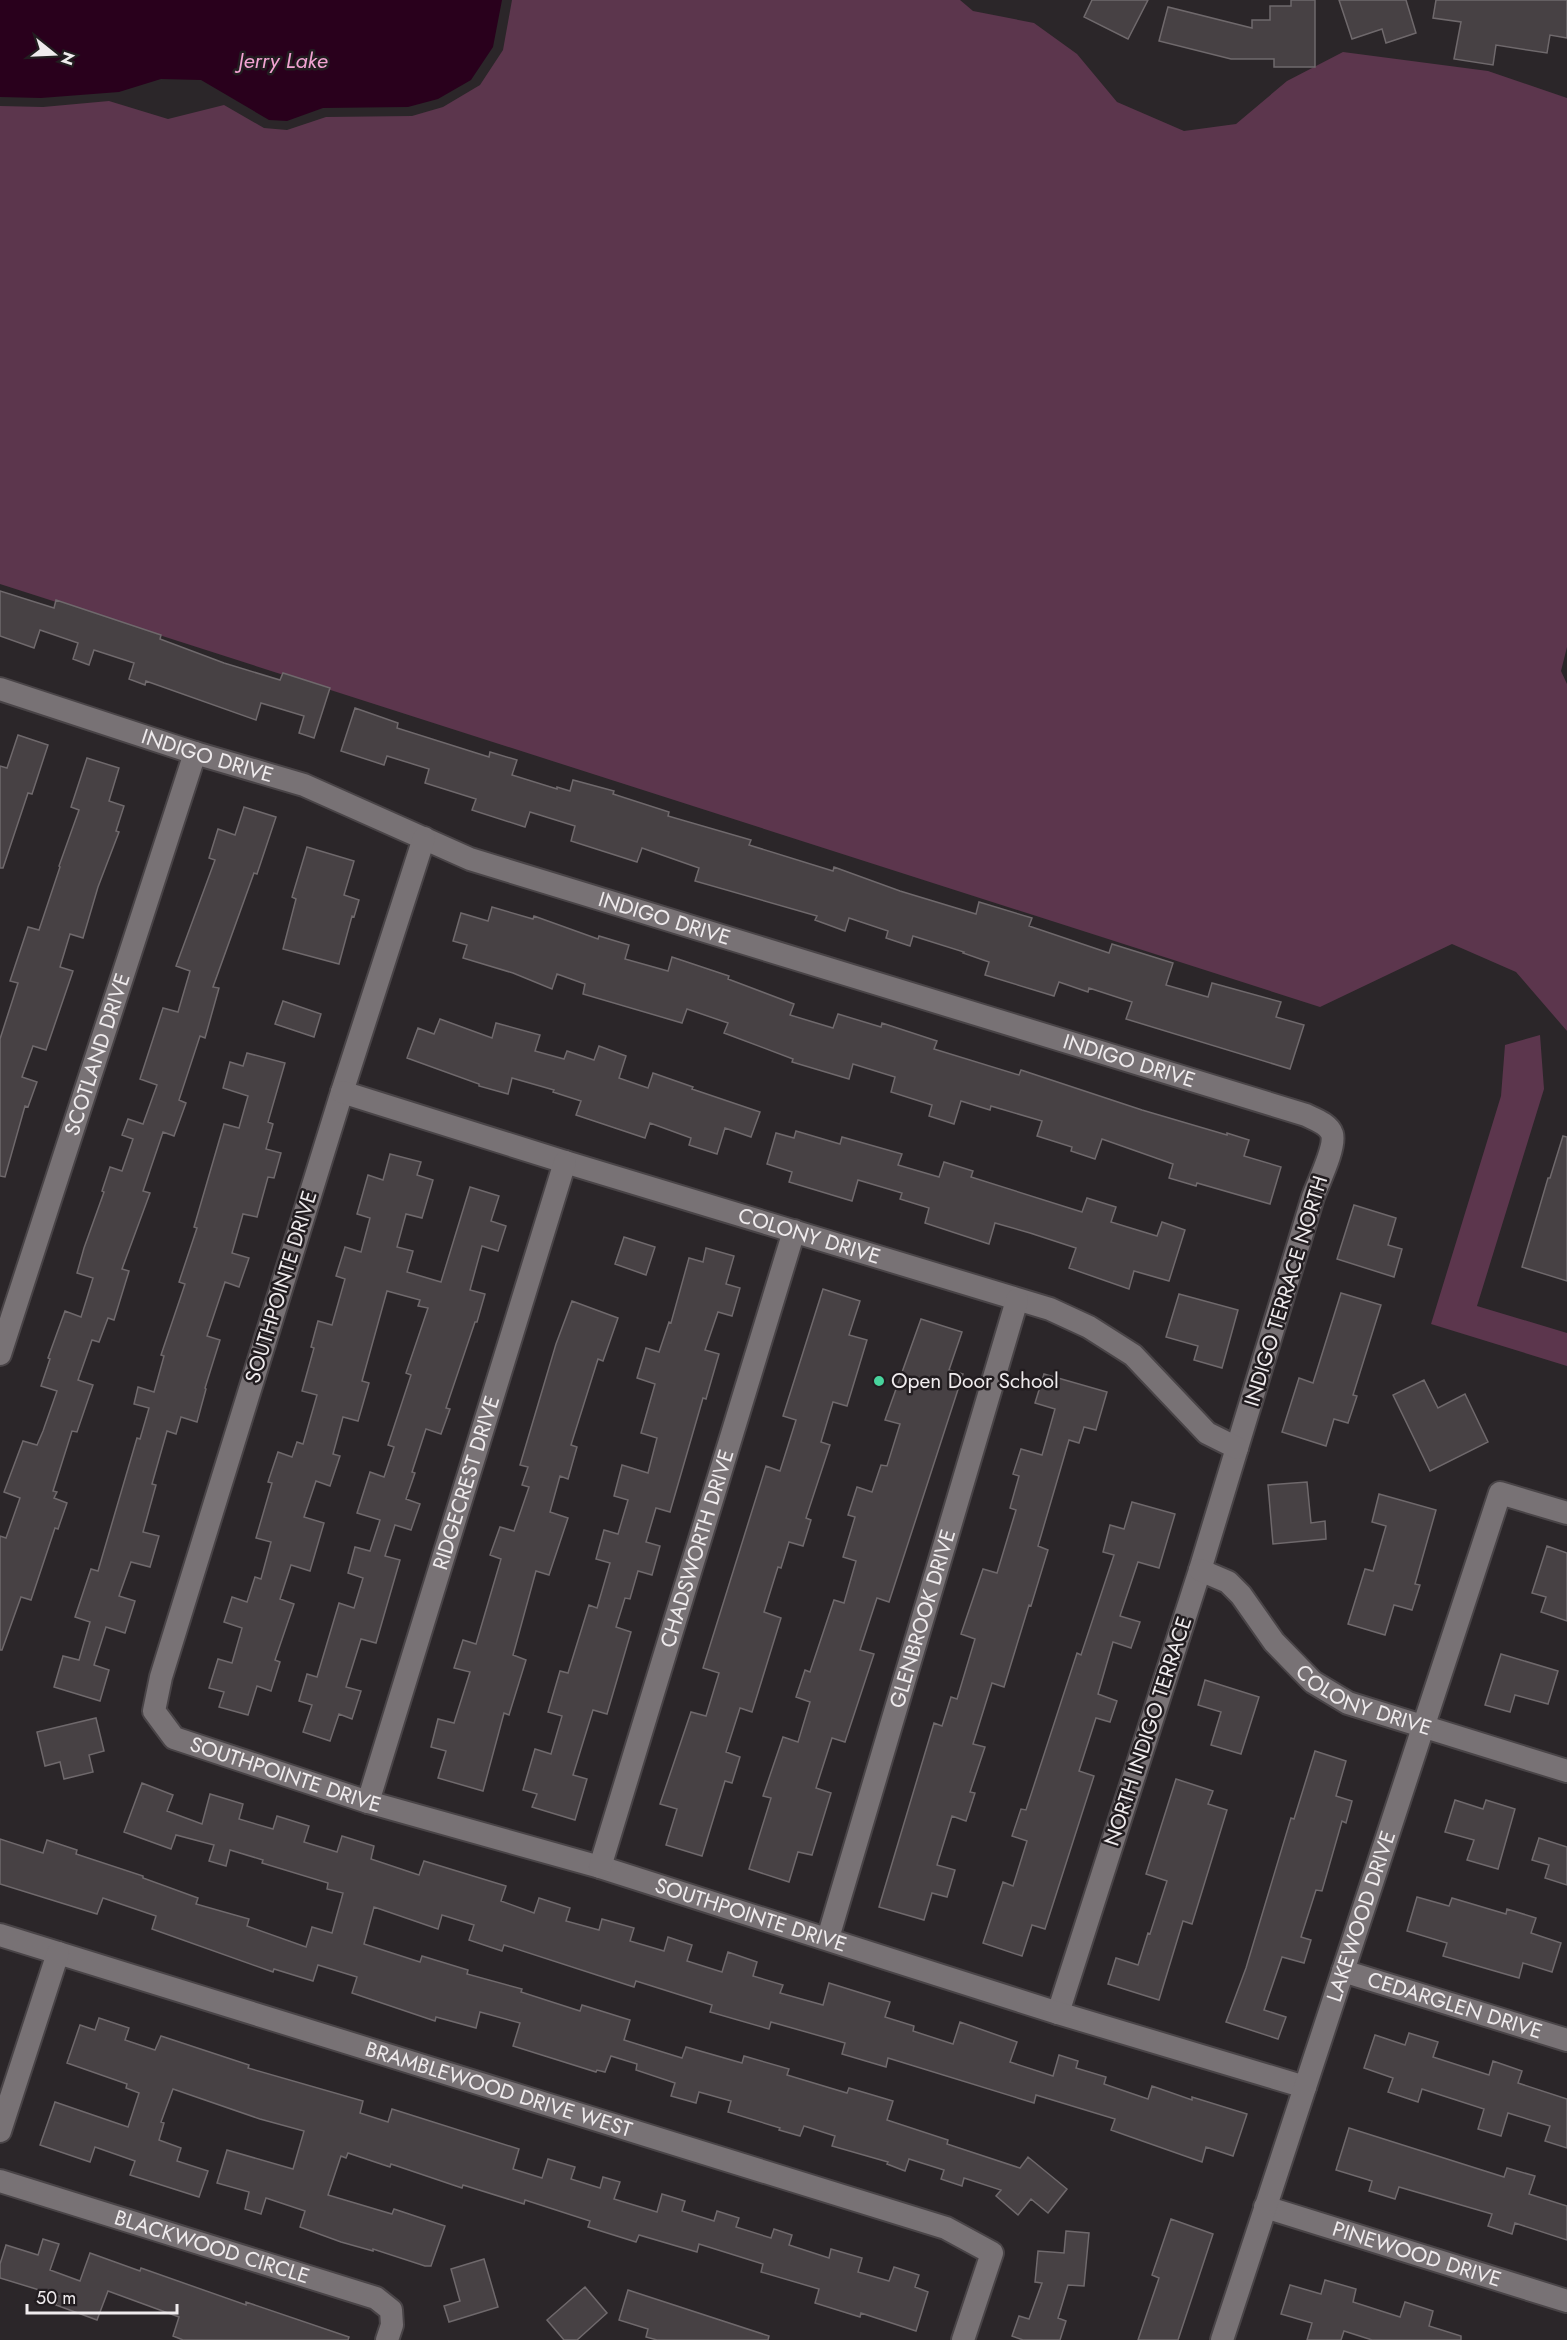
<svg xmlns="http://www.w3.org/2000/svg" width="1567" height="2340" font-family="Jost,sans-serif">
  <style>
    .green { fill: #5c364d }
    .water { fill: #29001c }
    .building { fill: #474144; stroke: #6f696c; stroke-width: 1.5 }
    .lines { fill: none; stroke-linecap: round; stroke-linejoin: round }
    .street-casing { stroke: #494447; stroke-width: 26 }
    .street { stroke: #787275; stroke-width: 22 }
    .poi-dot { fill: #48d49d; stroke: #221d20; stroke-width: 2 }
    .labels { text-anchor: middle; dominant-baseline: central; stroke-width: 5; stroke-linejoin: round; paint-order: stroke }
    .street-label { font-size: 21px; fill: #efebed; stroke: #221d20 }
    .poi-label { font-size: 21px; fill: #efebed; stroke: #221d20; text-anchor: start }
    .water-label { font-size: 22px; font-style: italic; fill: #f1a3d2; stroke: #221d20 }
  </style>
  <rect width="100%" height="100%" fill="#2b2629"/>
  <!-- green -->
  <path class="green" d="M512,0H960L973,11L1034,23L1077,54L1117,102L1184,131L1236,124L1287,81L1343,52L1488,71L1567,98V647L1561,671L1567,684V1031L1516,972L1452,944L1320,1007L0,584V106L43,107L109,101L168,119L224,105L264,128L287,130L326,117L412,116L443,107L480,85L503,50Z
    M1540,1035L1544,1089L1477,1306L1567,1333V1366L1431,1324L1501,1096L1505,1045Z"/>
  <!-- water -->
  <path class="water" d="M0,0H502L493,47L471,80L438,99L408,107L323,108L287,121L269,120L201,80L161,79L119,92L41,98L0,97Z"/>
  <!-- building -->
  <path class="building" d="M1092,0H1148L1128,39L1084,17Z
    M1291,0H1315V67H1274V59H1231L1159,41L1168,7L1252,28V20H1270V6H1291Z
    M1339,0H1406L1416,33L1386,43L1382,29L1352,39Z
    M1436,0H1567V38L1550,35L1547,53L1496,45L1493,65L1454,59L1461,22L1433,18Z
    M0,591L54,608L56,600L161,635L160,639L224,663L280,680L283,673L330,688L314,738L299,733L304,716L261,703L256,720L146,681L145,685L129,679L134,663L94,650L89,665L73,659L78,643L40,630L34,648L0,636Z
    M355,708L398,723L397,728L489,757L490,752L517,760L512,775L557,789V787L570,791L573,780L614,791L613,794L669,812L668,816L751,840L749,845L833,871L834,867L900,891L976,914L979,902L1032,918L1029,926L1109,953L1112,944L1173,963L1166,985L1208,997L1212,983L1281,1002L1276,1017L1304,1025L1290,1069L1126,1019L1132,1002L1089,988L1088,992L1059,982L1054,996L985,975L989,962L963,953L964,952L913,936L910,946L886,938L888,931L849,918L845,931L815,920L817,916L695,881L699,868L642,848L637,862L571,841L575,826L530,812L525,827L472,810L476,799L425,783L429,769L387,756L384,765L341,751Z
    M18,735L48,745L32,794L28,793L3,868H0V766L7,768Z
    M87,758L119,768L109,801L124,806L116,831L119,832L98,887L83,938L70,934L60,967L73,971L46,1050L33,1046L22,1077L37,1082L28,1107L25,1106L5,1177L0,1176V1039L18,983L10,981L28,927L39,930L60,867L59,866L79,810L71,807Z
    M244,807L276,817L257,874L254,873L213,987L219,988L205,1038L200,1036L179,1100L186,1103L174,1136L163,1132L143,1191L150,1193L122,1269L129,1271L114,1320L108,1318L99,1342L92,1340L78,1380L93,1385L77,1432L72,1431L53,1491L57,1492L54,1498L67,1503L58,1529L55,1528L31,1600L21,1597L2,1650H0V1536L6,1538L20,1498L4,1492L23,1441L37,1445L43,1431L57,1391L41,1386L50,1359L48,1358L65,1311L81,1317L93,1278L77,1273L84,1248L104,1192L102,1191L110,1167L122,1171L133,1139L122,1135L128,1119L143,1124L157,1085L140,1079L163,1008L178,1012L190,971L176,966L215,860L209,858L218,829L235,835Z
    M307,847L354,861L344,895L359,900L354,917L352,916L339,964L283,949L296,899L292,897Z
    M492,907L533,919L534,916L598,939L599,936L629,945L625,959L668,971L672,957L729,976L728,979L794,1004L790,1015L833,1028L838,1014L881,1027L882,1023L937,1041L934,1049L1019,1075L1021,1070L1142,1110L1227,1135V1133L1249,1140L1244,1156L1281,1167L1270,1204L1197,1183L1196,1186L1169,1178L1173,1164L1102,1139L1095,1159L1071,1151L1072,1147L1037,1136L1042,1121L991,1106L990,1110L961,1101L954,1124L929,1116L932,1105L891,1092L895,1077L853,1064L849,1079L792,1062L793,1059L724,1033L728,1023L687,1009L682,1023L583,994L585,984L557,974L552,989L513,973L463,958L467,945L453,941L461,913L488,921Z
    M283,1001L321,1014L314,1037L275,1024Z
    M440,1019L492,1038L496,1023L540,1035L535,1051L564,1059L567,1051L594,1060L599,1046L626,1056L619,1078L648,1088L653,1073L693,1087L692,1089L760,1112L751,1137L725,1128L717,1154L689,1145L691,1138L650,1123L645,1138L576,1115L581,1101L553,1092L554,1090L512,1078L508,1094L479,1086V1084L407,1058L418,1028L434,1034Z
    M247,1053L285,1063L268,1122L273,1124L266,1149L281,1153L274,1178L268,1177L257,1217L243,1214L232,1253L249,1258L239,1287L225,1282L207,1336L220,1340L205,1388L206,1389L197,1422L181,1417L176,1434L167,1431L152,1484L156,1485L143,1532L159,1536L150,1567L131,1562L119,1596L135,1601L125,1633L106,1627L94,1665L109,1670L100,1701L54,1687L63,1656L79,1660L90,1622L75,1617L91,1569L98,1571L137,1438L140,1439L149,1408L134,1404L138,1387L154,1392L164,1356L161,1355L185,1284L179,1282L197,1228L194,1227L224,1124L239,1128L248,1096L223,1088L230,1062L243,1066Z
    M796,1131L840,1144L842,1137L902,1154L898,1165L939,1177L944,1162L973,1171L971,1177L1082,1212L1087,1198L1116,1207L1111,1222L1157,1236L1162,1222L1185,1230L1169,1281L1134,1271L1129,1289L1069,1268L1076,1248L1030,1233L995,1223L989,1244L925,1223L929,1208L900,1199L902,1193L858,1180L852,1201L789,1182L792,1172L767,1164L776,1133L794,1138Z
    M1563,1136L1567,1137V1281L1522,1267L1548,1178H1550Z
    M390,1154L421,1162L417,1175L433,1180L422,1218L406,1214L397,1247L413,1251L407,1272L441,1282L470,1187L499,1196L491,1221L506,1226L498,1251L482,1246L470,1290L485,1294L477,1322H475L446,1408L450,1409L441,1434L426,1429L412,1472L415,1473L406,1499L420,1504L411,1530L395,1525L385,1556L400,1560L376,1643L361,1639L346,1687L361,1691L352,1719L339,1714L330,1741L303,1732L312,1705L299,1701L307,1674L317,1677L339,1603L354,1608L363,1578L348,1573L355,1547L370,1551L380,1520L357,1513L370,1472L384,1477L394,1447L388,1445L411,1375L406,1373L428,1308L418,1306L420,1300L387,1291L362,1381L369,1383L358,1421L343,1417L333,1454L340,1456L330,1486L316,1481L304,1517L324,1523L310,1571L291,1565L280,1599L294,1604L275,1660L280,1662L271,1691L257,1686L248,1715L219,1707L224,1692L209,1688L218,1659L232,1663L242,1628L224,1622L232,1597L247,1602L255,1577L261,1579L271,1542L256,1538L272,1483L268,1482L278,1452L292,1457L297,1442L303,1444L317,1395L302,1391L314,1348L311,1347L318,1321L332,1325L345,1279L336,1276L345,1247L361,1252L370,1218L357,1214L368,1175L383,1180Z
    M1354,1205L1396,1218L1388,1245L1402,1249L1394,1277L1337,1259Z
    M624,1237L655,1247L646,1275L615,1264Z
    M706,1248L734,1256L726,1284L740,1288L732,1316L718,1312L705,1350L719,1354L706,1399L703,1398L670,1512L656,1508L646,1542L660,1546L652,1575L638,1571L630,1599L625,1598L616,1627L631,1632L607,1714L593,1710L573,1775L587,1779L575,1820L532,1807L537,1794L523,1790L535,1749L551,1754L562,1716L548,1712L560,1671L568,1673L589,1605L597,1608L610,1563L596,1559L604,1530L618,1534L628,1500L614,1496L622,1465L648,1473L657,1438L641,1433L655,1384L637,1378L646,1348L659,1352L669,1322L671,1323L689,1258L703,1262Z
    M823,1289L860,1301L849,1335L867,1340L847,1406L833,1402L821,1442L830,1445L806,1518L811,1520L803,1546L789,1542L781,1568L778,1567L764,1612L781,1618L752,1712L740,1708L726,1752L740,1757L732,1783L725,1781L702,1856L666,1845L677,1809L660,1804L691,1712L706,1716L719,1673L703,1668L766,1466L780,1471L796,1420L783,1416Z
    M1341,1293L1381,1305L1353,1395L1357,1396L1348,1423L1334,1419L1326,1446L1282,1432L1299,1378L1313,1383Z
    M1179,1294L1238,1310L1222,1368L1194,1360L1198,1346L1166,1337Z
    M572,1301L618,1318L603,1361L598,1359L571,1445L577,1447L568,1479L560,1476L550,1512L568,1518L549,1575L536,1571L513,1655L526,1660L509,1715L504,1713L483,1791L438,1778L446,1751L431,1747L438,1719L454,1723L470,1672L454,1668L463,1640L476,1644L501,1559L490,1555L500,1527L514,1531L529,1487L522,1485L528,1467L520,1465L556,1344Z
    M921,1319L962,1332L949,1370L963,1374L889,1602L877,1598L860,1650L874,1654L845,1742L832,1738L816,1788L831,1793L812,1855L798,1852L789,1882L749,1869L771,1798L763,1796L783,1737L798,1742L810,1702L796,1697L805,1670L810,1672L834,1600L844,1603L856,1561L843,1557L855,1517L848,1515L857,1487L872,1492L881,1465L887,1466L900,1424L885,1420Z
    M1044,1374L1107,1392L1096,1430L1084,1427L1079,1443L1069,1440L1038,1546L1048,1550L1031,1606L1029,1605L1004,1687L992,1683L973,1744L985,1747L970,1792L975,1793L966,1821L952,1816L937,1865L955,1870L947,1897L932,1893L924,1920L879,1907L934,1723L942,1726L951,1697L957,1699L975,1639L961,1634L983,1569L997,1573L1016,1510L1010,1508L1019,1476L1013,1474L1021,1449L1042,1455L1055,1409L1035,1403Z
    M1424,1380L1438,1408L1465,1394L1488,1442L1430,1471L1393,1395Z
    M1307,1482L1311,1523L1325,1521L1326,1539L1273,1544L1268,1485Z
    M1379,1494L1436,1510L1415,1584L1420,1585L1412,1610L1394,1605L1385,1635L1348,1624L1365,1569L1373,1571L1386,1526L1372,1522Z
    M1132,1502L1175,1514L1159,1568L1138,1562L1120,1616L1140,1622L1131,1648L1113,1642L1098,1694L1117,1701L1110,1722L1096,1718L1079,1771L1094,1776L1045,1929L1032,1925L1022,1956L983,1943L1003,1882L1013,1886L1027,1841L1012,1836L1021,1809L1026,1810L1077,1653L1081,1655L1114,1555L1103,1552L1110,1525L1124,1529Z
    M1547,1546L1567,1553V1621L1541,1612L1546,1597L1532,1593Z
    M1501,1654L1558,1671L1548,1704L1515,1695L1510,1712L1485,1705Z
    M1205,1680L1259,1697L1241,1754L1211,1745L1221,1712L1198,1705Z
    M96,1718L104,1751L89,1755L93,1772L64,1779L60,1762L45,1766L37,1732Z
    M1315,1751L1346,1761L1336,1796L1352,1801L1346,1823L1342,1821L1322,1891L1316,1890L1301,1937L1311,1940L1304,1963L1282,1957L1264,2010L1286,2017L1278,2039L1226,2022L1246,1968L1291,1818L1294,1819Z
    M1176,1779L1213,1791L1208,1804L1227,1810L1192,1924L1183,1921L1159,2000L1108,1984L1116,1958L1138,1965L1148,1933L1150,1934L1167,1881L1146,1874Z
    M142,1783L173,1795L167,1811L202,1824L210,1794L243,1804L239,1819L273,1829L277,1816L309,1826L304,1842L337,1852L342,1836L374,1846L371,1859L419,1875L424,1861L506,1886L501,1901L534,1913L539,1898L570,1908L566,1921L599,1930L602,1919L634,1928L630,1941L664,1951L668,1937L692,1945L687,1961L722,1972L728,1952L757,1962L753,1976L783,1985L780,1993L823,2005L829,1983L890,2002L885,2017L914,2026L913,2031L953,2044L960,2022L1017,2042L1010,2062L1053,2076L1059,2055L1078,2061L1076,2068L1106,2077L1104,2084L1148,2099L1152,2086L1192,2100V2097L1247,2114L1233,2156L1206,2147L1202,2162L1111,2130L1115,2119L1036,2095L1034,2103L888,2058L886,2067L842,2054L845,2043L771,2022L769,2029L710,2012L712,2005L636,1981L634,1987L504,1945L502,1951L469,1940L474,1925L442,1915L438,1929L374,1907L364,1944L420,1962L422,1956L468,1970L467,1974L522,1989L521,1992L580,2011L582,2005L630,2020L624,2040L682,2058L686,2047L742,2063L744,2056L789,2069L787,2075L847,2093L849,2088L893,2101L887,2120L948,2140L947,2144L1020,2168L1028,2157L1067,2189L1048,2213L1031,2199L1018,2215L996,2196L1001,2190L964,2178L962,2186L941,2179L944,2170L909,2159L905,2171L887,2164L888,2162L832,2146L835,2136L804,2126L800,2136L779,2130L780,2128L728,2112L731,2101L699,2092L696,2103L671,2096L675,2083L636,2070L637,2064L611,2056L605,2072L597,2070L596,2072L513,2046L520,2023L480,2012L476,2028L436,2017L435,2021L352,1993L357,1977L318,1965L313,1981L274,1969L273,1972L152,1929L156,1916L103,1898L97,1914L0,1884V1839L43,1853L47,1840L77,1850L76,1854L143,1876V1878L198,1898L196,1904L249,1919L247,1926L306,1947L312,1927L332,1933L343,1893L327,1889L328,1883L262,1863L263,1860L230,1850L226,1866L209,1861L214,1845L176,1835L171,1849L124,1832Z
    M1455,1800L1483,1809L1486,1800L1515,1809L1498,1869L1467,1860L1474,1840L1445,1832Z
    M1539,1838L1567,1847V1885L1545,1878L1549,1865L1532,1860Z
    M1417,1897L1449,1906L1452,1898L1506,1914L1507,1909L1536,1918L1531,1933L1561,1943L1552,1972L1523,1963L1519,1978L1443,1956L1447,1943L1407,1931Z
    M99,2018L129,2028L125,2040L155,2050L161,2036L249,2065L248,2068L363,2101L360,2113L388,2122L392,2109L519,2149L513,2169L542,2178L548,2159L575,2167L571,2179L600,2188L603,2177L620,2182L614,2199L657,2212L662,2194L685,2201L682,2211L714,2221L717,2211L739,2218L736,2227L771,2238L774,2229L792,2235L789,2245L829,2258L831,2249L862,2258L858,2272L889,2281L894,2267L919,2275L915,2287L928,2292L916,2331L861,2313L860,2317L815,2303L819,2289L761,2272L763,2264L699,2244L697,2252L639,2235L636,2242L588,2227L590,2221L525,2200L524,2204L463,2185L462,2188L391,2164L390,2167L348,2153L346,2158L341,2156L328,2195L392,2214L394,2209L445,2226L431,2266H425L373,2249V2251L341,2242L300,2227L305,2211L266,2198L261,2214L245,2209L249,2192L217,2183L227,2150L293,2169L304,2131L260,2119L173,2089L161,2122L164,2123L159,2140L181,2148L177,2161L208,2171L199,2197L130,2175L135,2161L95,2147L90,2162L40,2145L55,2102L128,2127L139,2093L126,2088L127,2084L67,2063L80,2025L95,2030Z
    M1409,2033L1438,2042L1433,2057L1489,2075L1493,2061L1522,2071L1518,2083L1567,2099V2148L1545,2141L1550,2126L1508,2113L1501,2136L1478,2129L1484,2109L1422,2089L1418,2102L1388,2092L1393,2078L1364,2068L1375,2035L1405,2045Z
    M1349,2128L1504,2177L1507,2168L1535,2176L1529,2194L1567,2206V2240L1515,2223L1512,2234L1488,2226L1492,2214L1399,2187L1395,2199L1369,2191L1372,2181L1336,2170Z
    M1171,2219L1213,2234L1178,2340H1138L1159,2278L1152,2275Z
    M1066,2231L1089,2233L1084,2286L1068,2285L1058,2318L1066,2321L1060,2340H1023L1012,2336L1019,2316L1029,2319L1042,2283L1035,2282L1038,2251L1064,2253Z
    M43,2239L59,2244L50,2270L80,2281L90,2253L140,2271L141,2268L246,2305V2302L349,2337L348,2340H183L173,2336L179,2317L108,2291L97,2320L56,2305L59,2296L0,2278V2264L6,2245L38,2255Z
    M484,2259L498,2307L449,2322L444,2306L460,2301L451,2269Z
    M1325,2280L1356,2289L1353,2302L1400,2317L1405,2302L1433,2311L1429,2326L1461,2336V2340H1372L1344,2331L1341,2340H1307L1312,2323L1281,2314L1290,2285L1321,2294Z
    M585,2287L607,2313L577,2340H564L547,2320Z
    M628,2290L769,2336L768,2340H657L646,2337L648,2329L619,2320Z"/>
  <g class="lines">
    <defs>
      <g id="street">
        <path id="s1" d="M0,689L195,753L304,785L470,859L1306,1115C1314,1119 1329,1124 1332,1134C1336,1147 1318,1183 1313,1197L1200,1570L1058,2013"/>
        <path id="s2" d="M424,838L342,1092L161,1677L154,1711L174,1738L368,1802L600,1867L1058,2013L1305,2087"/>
        <path id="s3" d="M342,1092L565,1162L1050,1309L1089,1327L1133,1355L1207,1433L1237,1448"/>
        <path id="s4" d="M0,1354L195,753"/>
        <path id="s5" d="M1200,1570L1228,1582L1241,1595L1274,1642L1313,1682L1348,1703L1567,1771"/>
        <path id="s6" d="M368,1802L565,1162"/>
        <path id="s7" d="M600,1867L794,1231"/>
        <path id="s8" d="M0,1935L946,2228L992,2253L963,2340"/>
        <path id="s9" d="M828,1938L1017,1300"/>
        <path id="s10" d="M1343,1971L1567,2040"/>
        <path d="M0,2131L58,1953"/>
        <path id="s11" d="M0,2181L376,2298L391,2310L392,2325L387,2340"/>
        <path id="s12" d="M1265,2207L1567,2301"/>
        <path id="s13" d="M1222,2340L1500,1493L1567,1513"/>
      </g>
    </defs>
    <!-- street casing -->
    <use href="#street" class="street-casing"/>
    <!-- street -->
    <use href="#street" class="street"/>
  </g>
  <!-- markers -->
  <circle class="poi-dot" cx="879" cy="1381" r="6"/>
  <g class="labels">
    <!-- street labels -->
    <g class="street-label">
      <text stroke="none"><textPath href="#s1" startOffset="218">INDIGO DRIVE</textPath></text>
      <text stroke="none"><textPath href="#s1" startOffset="704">INDIGO DRIVE</textPath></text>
      <text stroke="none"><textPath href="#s4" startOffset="315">SCOTLAND DRIVE</textPath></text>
      <text stroke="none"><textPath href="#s1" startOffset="1190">INDIGO DRIVE</textPath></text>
      <text stroke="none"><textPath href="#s3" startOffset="489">COLONY DRIVE</textPath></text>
      <text transform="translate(281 1287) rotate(-73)">SOUTHPOINTE DRIVE</text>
      <text transform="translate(1286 1291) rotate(-73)">INDIGO TERRACE NORTH</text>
      <text stroke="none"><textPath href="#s6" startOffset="334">RIDGECREST DRIVE</textPath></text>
      <text stroke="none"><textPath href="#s7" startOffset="333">CHADSWORTH DRIVE</textPath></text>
      <text stroke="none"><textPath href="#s9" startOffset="333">GLENBROOK DRIVE</textPath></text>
      <text stroke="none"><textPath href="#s5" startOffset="216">COLONY DRIVE</textPath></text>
      <text transform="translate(1148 1731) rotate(-72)">NORTH INDIGO TERRACE</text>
      <text stroke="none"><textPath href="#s2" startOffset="1065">SOUTHPOINTE DRIVE</textPath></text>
      <text stroke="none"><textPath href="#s2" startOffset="1551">SOUTHPOINTE DRIVE</textPath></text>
      <text stroke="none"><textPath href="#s13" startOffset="446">LAKEWOOD DRIVE</textPath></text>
      <text stroke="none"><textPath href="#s10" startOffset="117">CEDARGLEN DRIVE</textPath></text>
      <text stroke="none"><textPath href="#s8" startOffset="522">BRAMBLEWOOD DRIVE WEST</textPath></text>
      <text stroke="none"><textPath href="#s11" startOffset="222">BLACKWOOD CIRCLE</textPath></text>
      <text stroke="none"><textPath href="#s12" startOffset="159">PINEWOOD DRIVE</textPath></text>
    </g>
    <!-- poi labels -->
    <g class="poi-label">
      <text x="891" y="1381">Open Door School</text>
    </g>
    <!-- water labels -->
    <g class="water-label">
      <text x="283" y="60">Jerry Lake</text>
    </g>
  </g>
  <!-- north arrow -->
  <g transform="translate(54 54) rotate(108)" stroke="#221d20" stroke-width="4.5" paint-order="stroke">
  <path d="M0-4.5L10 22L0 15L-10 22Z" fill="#efebed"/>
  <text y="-9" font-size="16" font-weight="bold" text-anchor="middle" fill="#efebed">N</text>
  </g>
  <!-- scale -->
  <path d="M27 2304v9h150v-9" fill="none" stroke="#efebed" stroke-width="3"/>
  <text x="36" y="2304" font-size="18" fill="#efebed" stroke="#221d20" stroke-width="4.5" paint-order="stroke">50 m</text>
</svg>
